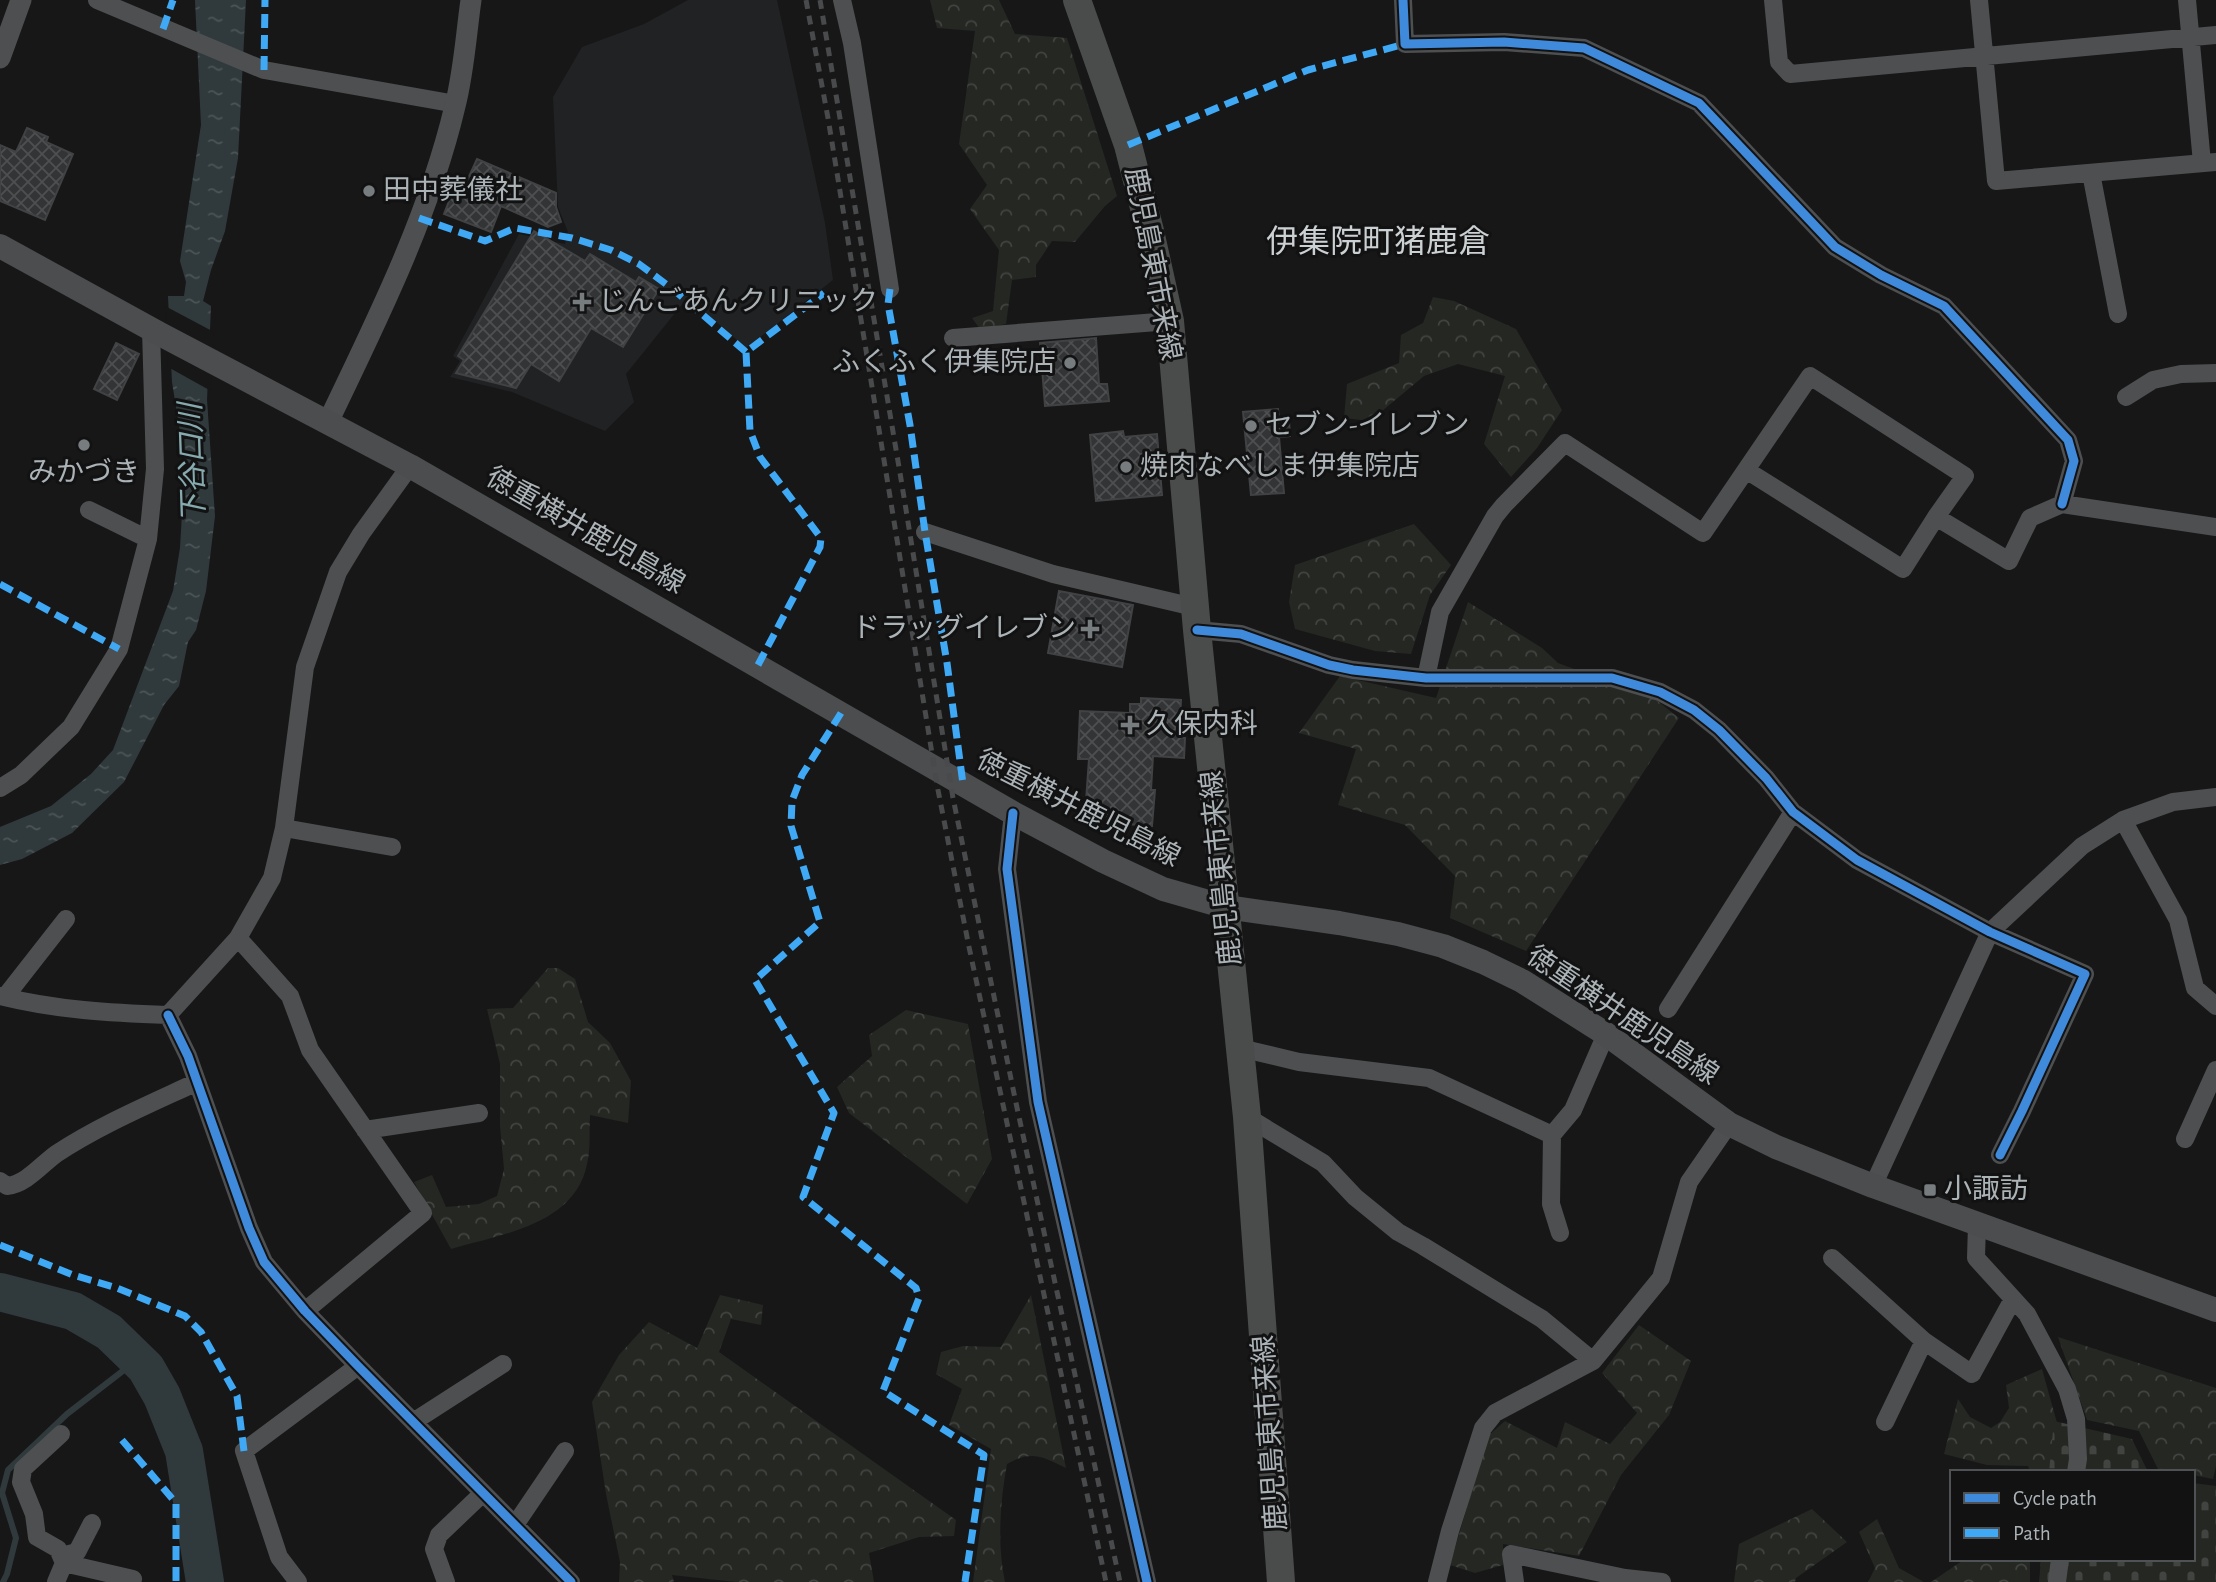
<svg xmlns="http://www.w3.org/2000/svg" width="2216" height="1582" font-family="'Alegreya Sans','Noto Sans JP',sans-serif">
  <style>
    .built { fill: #212223 }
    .forest { fill: url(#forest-crowns) }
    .cemetery { fill: url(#cemetery-stones) }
    .water { fill: url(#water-ripples) }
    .pier { fill: #171718 }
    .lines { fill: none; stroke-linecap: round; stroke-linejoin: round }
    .stream { stroke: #303a3c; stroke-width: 6 }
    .river { stroke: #303a3c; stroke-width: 38 }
    .building { fill: url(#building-cross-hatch); stroke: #414244; stroke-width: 2 }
    .minor { stroke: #4d4f50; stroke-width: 18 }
    .tertiary { stroke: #4d4f50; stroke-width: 21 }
    .secondary { stroke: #4b4d4e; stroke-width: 24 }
    .primary { stroke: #4a4c4c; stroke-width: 28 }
    .rail { stroke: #484a4b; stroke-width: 5; stroke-dasharray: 9 7; stroke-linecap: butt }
    .quiet { stroke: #3fa9f5; stroke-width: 7; stroke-dasharray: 14 7; stroke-linecap: butt }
    .cycleway-casing { stroke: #121213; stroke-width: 13 }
    .cycleway { stroke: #408adc; stroke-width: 9 }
    .poi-dot { fill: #777c7f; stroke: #121213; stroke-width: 2.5 }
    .labels { text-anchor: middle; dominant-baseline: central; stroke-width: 6; stroke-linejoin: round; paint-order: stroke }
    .poi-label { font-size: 28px; fill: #abb3b7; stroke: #121213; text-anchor: start }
    .street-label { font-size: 28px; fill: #abb3b7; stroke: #121213 }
    .water-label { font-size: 30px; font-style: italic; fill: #86aaad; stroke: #121213 }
    .quarter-label { font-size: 32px; fill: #cbd0d3; stroke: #121213 }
  </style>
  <defs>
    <pattern id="forest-crowns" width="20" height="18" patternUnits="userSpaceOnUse" patternTransform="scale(1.75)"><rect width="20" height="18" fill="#242722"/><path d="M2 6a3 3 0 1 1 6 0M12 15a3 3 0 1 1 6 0" fill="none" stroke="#414440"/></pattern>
    <pattern id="cemetery-stones" width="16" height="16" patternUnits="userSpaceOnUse" patternTransform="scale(1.75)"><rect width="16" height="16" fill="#242722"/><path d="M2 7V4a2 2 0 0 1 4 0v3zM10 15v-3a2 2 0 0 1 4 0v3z" fill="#414440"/></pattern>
    <pattern id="water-ripples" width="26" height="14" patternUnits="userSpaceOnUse" patternTransform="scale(1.75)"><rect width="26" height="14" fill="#303a3c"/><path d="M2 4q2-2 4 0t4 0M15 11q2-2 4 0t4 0" fill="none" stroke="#4b5456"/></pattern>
    <pattern id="building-cross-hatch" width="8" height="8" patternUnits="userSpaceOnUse" patternTransform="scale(1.75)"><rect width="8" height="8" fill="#333435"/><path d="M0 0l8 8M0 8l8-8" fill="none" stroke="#4e4f50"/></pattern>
  </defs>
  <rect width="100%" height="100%" fill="#171718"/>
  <!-- built -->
  <path class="built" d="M688,0H777L825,223L833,280L746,348L688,297L626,374L634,402L605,431L512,392L450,377L460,361L453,356L519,234L565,244L568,232L558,207L553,97L582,47L644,24Z"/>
  <!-- forest -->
  <path class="forest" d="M930,0H999L1015,34L1067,38L1117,196L1105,206L1075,242L1052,241L1036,265V277L1012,280L1006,324L980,329L972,318L993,311L999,250L970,209L987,185L959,144L975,31L937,28Z
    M1433,297L1454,301L1516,329L1562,410L1537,448L1511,477L1484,444L1505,376L1458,364L1424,376L1370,421L1344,418L1347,384L1399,363L1401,335L1423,323Z
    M1414,524L1451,565L1430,595L1411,654L1375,651L1295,629L1289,602L1295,565Z
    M1468,602L1542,648L1558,663L1655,699L1679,718L1526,951L1450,918L1455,876L1405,825L1338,805L1356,749L1299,733L1340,676L1436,698Z
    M548,968H558L575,979L588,1022L610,1043L631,1081L628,1123L590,1115C589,1131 591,1149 587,1164C575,1225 501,1234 451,1249L414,1182L432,1175L446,1207L479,1204L497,1196L504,1169L500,1126V1064L487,1009L513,1008Z
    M906,1010L968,1024L992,1159L967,1204L849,1113L837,1087L872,1056L869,1035Z
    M720,1295L763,1305L761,1325L731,1319L719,1352L956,1520L954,1536L919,1537L869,1553L874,1582H736L672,1575L674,1582H619L620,1562L606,1494L592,1402L619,1355L649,1322L697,1348Z
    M1031,1295L1066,1468C1042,1456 1032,1450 1007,1464C1000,1502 997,1544 1005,1582H973L991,1449L949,1425L962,1389L936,1374L941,1352L963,1346L1001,1347Z
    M1639,1325L1691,1361L1669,1415L1621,1475L1579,1556L1503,1544V1565L1475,1573L1450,1565L1488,1436L1505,1421L1557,1448L1565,1422L1610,1444L1637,1413L1602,1373Z
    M2058,1337L2216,1388V1466L2213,1479L2193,1475V1472L2158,1469L2139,1431L2087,1420Z
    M2042,1369L2064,1448L2058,1472H2030L2028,1466L1987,1465L1944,1454L1958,1399L1970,1417L1991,1428L2000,1422L2009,1408L2006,1385Z
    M1812,1509L1847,1542L1796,1578L1795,1582H1734L1739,1544Z
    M1877,1519L1899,1568L1924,1582H1868L1875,1568L1859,1532Z
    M1965,1559H2030V1582H1931Z"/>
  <!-- cemetery -->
  <path class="cemetery" d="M2054,1421L2132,1439L2148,1472H2049Z
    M2193,1483L2216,1486V1582H2039L2041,1559H2193Z"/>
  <!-- water -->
  <path class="water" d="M195,0H246L238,158L225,231L211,270L203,301L211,306L207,400L215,516L206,591L196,630L188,642L179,686L164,705L124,782L72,833L22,859L0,865V827L51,806L91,774L113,750L173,591L180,548L185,463L172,382L168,296H184L186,282L180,261L201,125Z
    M0,1273L23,1284L121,1358L46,1318L0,1306Z"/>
  <!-- pier -->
  <path class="pier" d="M165,306L214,332L211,391L168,367Z"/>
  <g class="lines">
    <!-- stream -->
    <path class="stream" d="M3,1582L7,1574L16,1538L2,1493L8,1470L67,1414L137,1360"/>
    <!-- river -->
    <path class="river" d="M0,1292L73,1311L109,1332L146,1368L162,1396L184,1451L205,1582"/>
  </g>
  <!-- building -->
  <path class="building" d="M27,128L48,137L46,142L73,154L45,220L0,201V145L16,152Z
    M477,159L556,193V207L561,222L548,227L501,206L491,232L444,214L453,191L461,194Z
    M534,231L585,261L590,254L636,282L639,277L659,289L623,347L591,328L559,381L531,364L516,388L456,373L464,360L458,356Z
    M1096,338L1099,384H1107L1109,401L1045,406L1040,343Z
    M116,343L139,354L117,400L94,389Z
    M1278,409L1279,421H1289L1290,436L1279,437L1284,493L1251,495L1243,412Z
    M1123,431L1124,437L1157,434L1162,495L1096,501L1090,435Z
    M1059,591L1133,605L1122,667L1048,653Z
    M1141,698L1181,700L1179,737L1185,738L1184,758L1153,756L1151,790H1155L1152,826L1127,824L1128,818L1085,815L1089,759H1078L1080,711L1130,713V704H1141Z"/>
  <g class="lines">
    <!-- minor -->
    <path class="minor" d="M97,0L264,70L456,104
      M842,0L852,43L890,289
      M1403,0L1405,44L1504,42L1584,48L1699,103L1835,247L1881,275L1944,306L2068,440L2074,461L2062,504
      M1773,0L1779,62L1790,74L2216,35
      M1979,0L1996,181L2216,162
      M2187,0L2202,163
      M2091,173L2118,314
      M953,338L1170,321
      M2126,397L2153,380L2181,374L2216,373
      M1746,470L1903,569L1936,517L2009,561L2030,518L2062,504L2216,527
      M89,510L148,539
      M925,532L1053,574L1194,607
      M1197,630L1241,634L1329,665L1353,670L1426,678H1612L1660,692L1694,710L1719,730L1766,778L1793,812L1857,860L1990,932L2085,974L2022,1111L2000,1155
      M1426,678L1440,612L1495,516L1504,505L1565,443L1703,533L1810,376L1965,476L1936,517
      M0,788L21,775L71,727L119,649L148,539L155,469L151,329
      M1013,813L1007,869L1038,1102L1147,1582
      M2123,820L2178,920L2195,988L2216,1006
      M284,828L392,847
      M238,938L290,996L310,1050L423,1213L305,1311
      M0,996C56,1010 111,1013 168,1015
      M5,997L66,919
      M1668,1009L1793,812
      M168,1015L188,1056L249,1228L264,1262L305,1311L358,1366L571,1582
      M168,1015L238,938L272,878L284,828L305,667L338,572L361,534L410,466
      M1240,1048L1299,1062L1429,1078L1552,1135L1573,1110L1606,1034
      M1247,1117L1323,1163L1355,1197L1398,1232L1423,1246L1542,1319L1593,1361
      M365,1130L479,1113
      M1552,1135L1551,1204L1560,1233
      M2185,1139L2216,1070
      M0,1181L7,1186C26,1184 41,1165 56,1154C100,1125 150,1104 197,1082
      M1873,1186L1990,932L2082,846L2123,820L2173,802L2216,797
      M1977,1224L1976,1258L2027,1314L2067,1389L2076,1419L2078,1459L2076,1472
      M1832,1258L1924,1341L1972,1374L2013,1299
      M413,1422L503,1364
      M1885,1422L1924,1341
      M61,1434L23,1469L21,1482L34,1514L37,1537L58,1549L64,1563
      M515,1525L565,1451
      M61,1556L77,1552L92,1523
      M56,1582L64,1563L133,1579
      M298,1582L279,1557L244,1451L358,1366
      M446,1582L434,1549L439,1535L483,1493
      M1437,1582L1450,1531L1483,1428L1495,1413L1593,1361L1661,1278L1689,1182L1729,1124
      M1515,1582L1511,1554L1625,1578L1662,1582
      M2057,1582L2060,1559"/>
    <!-- tertiary -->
    <path class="tertiary" d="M0,58L21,0
      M328,422C377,320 429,216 455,106C464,71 466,35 471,0"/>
    <!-- secondary -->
    <path class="secondary" d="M0,246L160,334L410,466L1013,813L1103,861L1163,889L1226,907L1339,923L1398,934L1443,946L1483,962L1522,981L1606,1034L1729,1124L1776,1147L1873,1186L2216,1310"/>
    <!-- primary -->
    <path class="primary" d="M1077,0L1128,145L1150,231L1170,321L1197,630L1247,1117L1281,1582"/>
    <!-- rail -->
    <path class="rail" d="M806,0L828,118L938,790L969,947L1106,1582
      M820,0L901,479L953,798L1016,1103L1120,1582"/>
    <!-- quiet -->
    <path class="quiet" d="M163,29L173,0
      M264,70L265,0
      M1128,145L1308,70L1405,44
      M419,218L485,241L515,228L572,238L611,250L639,264L674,290L746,352
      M890,289L888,304L910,425L925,532L947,663L963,784
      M0,584L119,649
      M758,665L820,547L821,538L760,457L750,431L746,352L824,293
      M841,713L802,775L792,801L791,826L820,922L755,980L834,1113L803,1197L916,1288L919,1298L883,1391L984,1455L965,1582
      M0,1245L73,1275L117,1288L185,1316L201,1332L237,1396L244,1451
      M122,1440L176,1503V1582"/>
    <defs>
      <path id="cycleway" d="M1403,0L1405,44L1504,42L1584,48L1699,103L1835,247L1881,275L1944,306L2068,440L2074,461L2062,504
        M1197,630L1241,634L1329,665L1353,670L1426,678H1612L1660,692L1694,710L1719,730L1766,778L1793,812L1857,860L1990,932L2085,974L2022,1111L2000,1155
        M1013,813L1007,869L1038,1102L1147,1582
        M168,1015L188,1056L249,1228L264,1262L305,1311L358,1366L571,1582"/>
    </defs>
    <!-- cycleway casing -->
    <use href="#cycleway" class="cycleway-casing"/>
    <!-- cycleway -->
    <use href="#cycleway" class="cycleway"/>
  </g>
  <!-- markers -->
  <g class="poi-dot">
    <circle cx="369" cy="191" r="7"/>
    <path d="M578.5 291.5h7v7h7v7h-7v7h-7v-7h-7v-7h7z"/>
    <circle cx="1070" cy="363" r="7"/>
    <circle cx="1251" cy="426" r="7"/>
    <circle cx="84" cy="445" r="7"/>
    <circle cx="1126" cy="467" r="7"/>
    <path d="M1086.5 618.5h7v7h7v7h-7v7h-7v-7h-7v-7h7z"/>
    <path d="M1126.5 714.5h7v7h7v7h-7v7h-7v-7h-7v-7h7z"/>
    <rect x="1923" y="1183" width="14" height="14" rx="3.5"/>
  </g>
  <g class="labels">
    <!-- poi labels -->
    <g class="poi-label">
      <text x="383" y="191">田中葬儀社</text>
      <text x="598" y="302">じんごあんクリニック</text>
      <text x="1056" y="363" text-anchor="end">ふくふく伊集院店</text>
      <text x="1265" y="426">セブン-イレブン</text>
      <text x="1140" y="467">焼肉なべしま伊集院店</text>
      <text x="84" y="473" text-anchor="middle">みかづき</text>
      <text x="1076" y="629" text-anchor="end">ドラッグイレブン</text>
      <text x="1146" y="725">久保内科</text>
      <text x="1944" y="1190">小諏訪</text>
    </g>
    <!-- street labels -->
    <g class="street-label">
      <text transform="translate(1152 264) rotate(79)">鹿児島東市来線</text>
      <text transform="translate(585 531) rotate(30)">徳重横井鹿児島線</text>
      <text transform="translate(1078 809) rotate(27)">徳重横井鹿児島線</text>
      <text transform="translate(1222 868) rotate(-96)">鹿児島東市来線</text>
      <text transform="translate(1622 1016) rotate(34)">徳重横井鹿児島線</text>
      <text transform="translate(1271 1433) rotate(-94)">鹿児島東市来線</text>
    </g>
    <!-- water labels -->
    <g class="water-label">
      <text transform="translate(193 463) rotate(-92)">下谷口川</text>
    </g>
    <!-- quarter labels -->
    <g class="quarter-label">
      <text x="1378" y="242">伊集院町猪鹿倉</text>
    </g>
  </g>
  <!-- legend -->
  <rect x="1950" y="1470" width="245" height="91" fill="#121213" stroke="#4f5255" stroke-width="2"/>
  <rect x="1964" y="1493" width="35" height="10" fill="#408adc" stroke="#4f5255" stroke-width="2"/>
  <text x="2013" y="1505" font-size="21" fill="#abb3b7">Cycle path</text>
  <rect x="1964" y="1528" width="35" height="10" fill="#3fa9f5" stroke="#4f5255" stroke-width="2"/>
  <text x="2013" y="1540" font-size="21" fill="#abb3b7">Path</text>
</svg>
